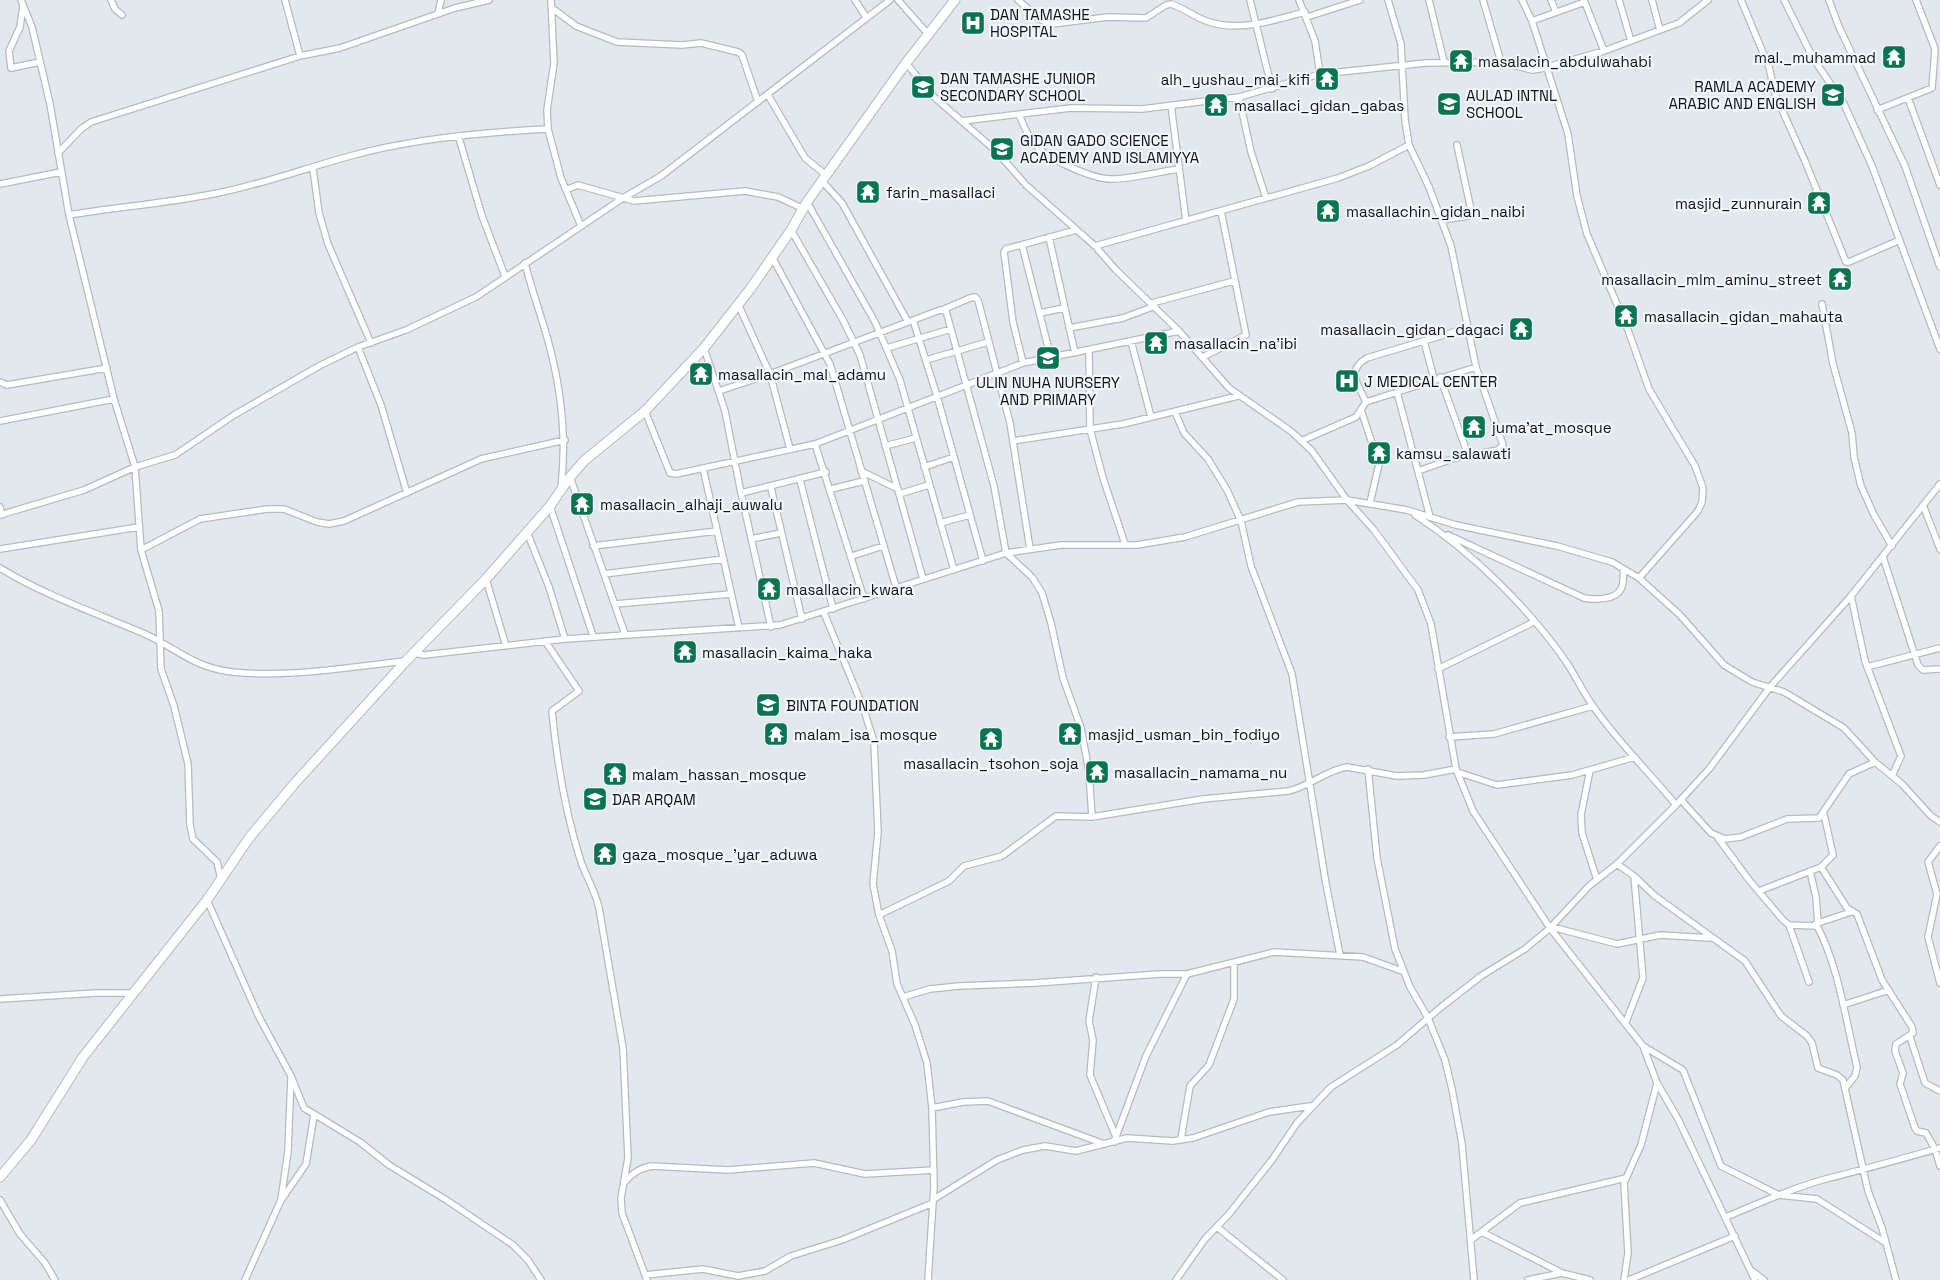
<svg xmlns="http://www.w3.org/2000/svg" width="1940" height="1280" font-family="'Space Grotesk',sans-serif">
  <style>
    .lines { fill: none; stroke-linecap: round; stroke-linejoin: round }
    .street-casing { stroke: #b5bac0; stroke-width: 8 }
    .secondary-casing { stroke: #b5bac0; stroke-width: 11 }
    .street { stroke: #fff; stroke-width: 5.5 }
    .secondary { stroke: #fff; stroke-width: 9 }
    .labels { text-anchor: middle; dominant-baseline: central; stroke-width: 4.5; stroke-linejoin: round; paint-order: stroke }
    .poi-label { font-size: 15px; fill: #101214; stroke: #f0f6fb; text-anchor: start }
  </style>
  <rect width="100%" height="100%" fill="#e2e9ee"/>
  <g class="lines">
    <defs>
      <path id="street" d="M21,0L32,27L50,104L69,215L114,399L135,467L141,550L159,611L161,669L174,706L188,764L190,825L193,839L217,862L221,879
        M111,0L115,9L122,15
        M285,0L300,56
        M551,0L554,63L547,110L548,129L561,178L581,226
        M855,0L866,17
        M898,0L928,34
        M1018,0L1041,20L1052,24L1108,17L1146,18L1166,5L1171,4C1184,8 1196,18 1209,22C1241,32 1275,20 1305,12
        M1250,0L1272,89
        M1299,0L1315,41L1320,74
        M1388,0L1401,44L1405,120L1409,145L1429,187L1451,246L1476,367L1503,445L1498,450L1455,458L1418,471
        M1429,0L1444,62
        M1483,0L1501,62
        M1522,0L1532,21L1568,134L1577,196L1587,234L1628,330L1649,389L1695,466L1703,488L1702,502L1698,511L1639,578
        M1551,0L1556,12
        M1584,0L1604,51
        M1619,0L1631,41
        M1652,0L1660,30
        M1741,0L1769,67L1775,94L1805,161L1846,262H1849L1900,240
        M1784,0L1813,58L1844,104L1872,166L1940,349
        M1829,0L1839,27L1905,166L1940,267
        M23,5L20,27L9,51L11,68L40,62
        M552,8L576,26L617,42L682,45L701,43L738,52L742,55L758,102
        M438,14L441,0
        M1307,17L1360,0
        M1532,21L1585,2
        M906,63L934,97L996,151L1026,185L1095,246L1116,270L1179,331L1229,388L1292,432L1312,451L1347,500L1407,510L1456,525L1557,546L1612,562L1639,578L1680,615L1724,665L1752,682L1784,692L1844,728L1875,762L1902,784L1931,816L1940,822
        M768,95L805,158L826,175
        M1239,97L1251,152L1266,198
        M1908,98L1940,185
        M1171,105L1186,221
        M1877,110L1932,88L1935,49L1916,0
        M1019,115C1024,125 1027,136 1035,145C1048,159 1092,179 1111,179C1133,179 1157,172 1179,169
        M962,121L1071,108L1142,109L1239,97L1320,74L1426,63L1501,62L1532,70L1540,69L1604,51L1660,30L1679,23L1708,0
        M459,138L482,216L505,276
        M58,153L81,129L91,122L300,56L340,48L455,8L489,0
        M313,169L319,213L328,244L371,343
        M822,181L842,203L908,322
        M0,184L61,172
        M566,190L578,185L634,201L745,191L778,197L804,209
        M807,202L875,322L900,380L954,570
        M69,215C118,207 169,203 218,193C263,184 306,168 350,156C411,139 484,132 548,129
        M1442,220L1468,216L1471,210L1457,145
        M791,230L843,320L860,355L923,579
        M1049,237L1075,353
        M1022,245L1051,358
        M1095,246L1338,178L1369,166L1409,145
        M772,257L830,364L896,587
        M525,263C531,288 540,312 547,337C561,386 567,437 561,488
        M1152,303L1234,281
        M738,304L770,374L790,449
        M1822,304L1833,364L1852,433L1854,457L1861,486L1874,515L1892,546
        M942,310L970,298L975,297L978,300L1010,423L1030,549
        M1040,313L1064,308
        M913,320L937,396L983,561
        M1069,328L1123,318L1155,306
        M1131,341L1151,417
        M1424,341L1434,379
        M358,347L381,405L407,493
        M704,348L725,411L741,493L771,627
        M887,348L951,329
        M1089,351L1090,429L1103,478L1125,544
        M1203,357L1246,335L1221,211
        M926,360L988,342
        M1023,363L1013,322L1004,252L1006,249L1076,230
        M1440,377L1468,455
        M0,382L7,385L107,368
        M719,391L770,374L940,310L946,311L994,486L1006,553L1032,577L1042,593L1051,623L1063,678L1081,728L1089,772L1092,817
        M1397,392L1430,517
        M1366,402C1358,384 1345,371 1367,358L1467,328
        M1361,410L1379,464L1370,503
        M645,411L670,473L676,474L815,444L1023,363L1179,331
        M1175,412L1184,433L1208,459L1227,490L1241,521L1251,566L1292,674L1326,884L1340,955
        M0,421L114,399
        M1013,441L1123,424L1238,396
        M1301,441L1356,417L1366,402L1476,367
        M815,444L864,599
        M885,446L916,438
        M924,467L954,457
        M703,468L739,628
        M861,471L898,489
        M570,477L625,634
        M800,480L833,609
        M771,488L802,619
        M831,489L864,481
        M741,493L826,472
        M899,494L929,485
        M1923,505L1940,549
        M550,506L593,636
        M0,507L2,515
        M0,515L84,490L135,467L175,455L234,415L319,366L358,347L406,330L476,297L623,198L661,176L890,0
        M1415,515C1471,551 1529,608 1567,663C1576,677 1583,692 1593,706C1617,741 1649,772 1676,805
        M940,523L970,515
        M527,532L549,587L565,639
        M1448,535L1584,598C1594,600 1616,600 1621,589C1624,584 1623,575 1624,569
        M751,539L781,533
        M593,546L717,531
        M0,549L139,527
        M141,550L200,519L267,509H284L317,522L329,524L344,521L481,459L565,440
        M852,556L883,546
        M1883,557L1918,665L1923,670L1940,669
        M0,568C46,596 96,613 145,634C178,649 192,667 232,672C291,678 348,667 406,661
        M604,574L724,559
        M486,579L506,646
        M1851,596L1865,661L1901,756L1892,776
        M615,604L731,594
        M824,613L863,707L874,742L878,832L873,884L879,915L892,951L897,984L915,1025L927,1063L932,1108L934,1186L928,1280
        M545,641L579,691L552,711C557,763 565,812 581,862C587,878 595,891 599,908L623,1048L628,1158L621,1198L622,1213L647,1280
        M414,653L424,655L565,639L780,625L1006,553L1061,545H1137L1185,537L1298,502L1347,500L1374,530L1418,590L1431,624L1456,769L1473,811L1550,928L1643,1046L1657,1083L1678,1119L1755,1280
        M1867,667L1940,648
        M1438,669L1534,622
        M1449,737L1494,734L1593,706
        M1368,769L1377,858L1395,949L1410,987L1428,1018L1445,1060L1452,1089L1462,1144L1474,1280
        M1590,770L1581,815L1582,833L1597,880
        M1457,772L1497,785L1572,775L1635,757
        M1681,800L1711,833L1725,839L1741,837L1787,819L1819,818L1849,774L1875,762
        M1824,814L1833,855L1821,867L1847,908L1857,914L1882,980L1912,1027L1913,1033L1896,1044L1895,1051L1903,1073L1900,1084L1915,1128L1917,1131L1926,1133L1935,1149L1940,1166
        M1718,838L1749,880L1783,920L1789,925L1817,926C1839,967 1846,1022 1857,1067L1855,1076L1846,1087
        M1940,846L1928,862L1937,894L1928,937L1940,983
        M1617,864L1634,876L1655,896L1745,961L1781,1016L1807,1036L1812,1043L1818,1068L1837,1075L1843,1080L1868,1191L1882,1228L1896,1280
        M1810,871L1816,897L1818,923
        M1759,891L1821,867
        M207,900L258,1015L291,1076L304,1108L360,1142L389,1165L448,1201L513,1245L528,1260L541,1280
        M879,915L949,881L964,866L1002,856L1056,816L1092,817L1203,799L1288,791C1309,787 1326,770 1347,767L1397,776L1424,775L1456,769
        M1815,924L1851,912
        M1789,925L1809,982
        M1552,927L1617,944L1660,935L1710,938
        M1096,977L1089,1021L1093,1040L1090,1075L1116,1137
        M903,997L930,989L959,986L1035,983L1160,974H1187L1274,952L1363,957L1402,971
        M0,999L96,993H132
        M1843,1005L1889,990
        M1626,1022L1643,978L1634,876
        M1910,1037L1925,1083L1940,1091
        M1643,1046L1683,1070L1721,1166L1779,1195L1817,1199L1886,1243
        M932,1108L963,1102L988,1101L1104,1144
        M1181,1139L1190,1086L1209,1065L1234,999V963
        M1114,1142L1146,1056L1187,974
        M624,1183C632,1173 639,1169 651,1166L728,1170L814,1163L865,1174L934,1170
        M282,1199L306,1164L314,1115
        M934,1199L997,1160L1023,1150L1045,1146L1076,1151L1127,1138L1173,1141L1193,1138L1269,1112L1310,1106
        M0,1200L20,1234L45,1263L55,1280
        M1726,1217C1758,1204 1789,1189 1822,1180C1862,1170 1901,1159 1940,1148
        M1217,1227L1283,1280
        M1482,1232L1562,1273
        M1472,1239L1520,1203L1626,1178
        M1752,1271L1764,1280
        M645,1275L703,1269L738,1276L765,1271L791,1256L842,1240L933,1203
        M245,1280L281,1200L288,1151L291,1078
        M1176,1280L1205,1239L1229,1214L1272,1160L1297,1123L1331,1087L1397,1045L1440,1008L1481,976L1525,949L1550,928L1589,886L1617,864L1676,805L1709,769L1770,687L1851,596L1940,484
        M1528,1280L1562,1273L1590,1280
        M1624,1280L1628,1253L1624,1183L1641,1145L1657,1083
        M1629,1280L1735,1236"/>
      <path id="secondary" d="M0,1177L31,1140L83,1057L207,900L249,838L295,783L406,661L486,579L550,506L570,477L585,460L645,411L704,348L751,288L791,230L807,202L906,63L955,0"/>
    </defs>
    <!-- street casing -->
    <use href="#street" class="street-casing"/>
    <!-- secondary casing -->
    <use href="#secondary" class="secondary-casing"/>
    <!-- street -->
    <use href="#street" class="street"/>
    <!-- secondary -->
    <use href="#secondary" class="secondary"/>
  </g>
  <!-- icons -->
  <defs>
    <symbol id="hospital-square" viewBox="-11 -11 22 22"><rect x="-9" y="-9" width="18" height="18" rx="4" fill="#08754f" stroke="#f0f6fb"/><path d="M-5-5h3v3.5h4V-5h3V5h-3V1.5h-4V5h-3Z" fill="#fff"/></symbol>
    <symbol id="temple-square" viewBox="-11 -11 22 22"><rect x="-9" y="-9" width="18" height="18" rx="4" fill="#08754f" stroke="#f0f6fb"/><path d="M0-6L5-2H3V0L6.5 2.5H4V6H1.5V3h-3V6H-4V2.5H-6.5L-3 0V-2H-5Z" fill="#fff"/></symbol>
    <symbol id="school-square" viewBox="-11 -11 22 22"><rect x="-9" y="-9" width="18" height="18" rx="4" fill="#08754f" stroke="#f0f6fb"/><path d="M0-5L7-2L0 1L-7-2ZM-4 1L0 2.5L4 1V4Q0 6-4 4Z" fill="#fff"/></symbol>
  </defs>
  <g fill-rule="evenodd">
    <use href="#hospital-square" x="959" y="9" width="28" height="28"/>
    <use href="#temple-square" x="1880" y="43" width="28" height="28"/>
    <use href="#temple-square" x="1447" y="47" width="28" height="28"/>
    <use href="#temple-square" x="1313" y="65" width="28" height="28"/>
    <use href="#school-square" x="909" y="73" width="28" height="28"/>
    <use href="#school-square" x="1819" y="81" width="28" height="28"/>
    <use href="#school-square" x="1435" y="90" width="28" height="28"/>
    <use href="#temple-square" x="1202" y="91" width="28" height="28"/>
    <use href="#school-square" x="988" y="135" width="28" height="28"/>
    <use href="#temple-square" x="854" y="178" width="28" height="28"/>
    <use href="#temple-square" x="1805" y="189" width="28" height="28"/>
    <use href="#temple-square" x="1314" y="197" width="28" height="28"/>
    <use href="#temple-square" x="1826" y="265" width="28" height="28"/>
    <use href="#temple-square" x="1612" y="302" width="28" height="28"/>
    <use href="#temple-square" x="1507" y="315" width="28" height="28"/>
    <use href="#temple-square" x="1142" y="329" width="28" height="28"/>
    <use href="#school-square" x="1034" y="344" width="28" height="28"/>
    <use href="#temple-square" x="687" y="360" width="28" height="28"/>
    <use href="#hospital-square" x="1333" y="367" width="28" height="28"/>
    <use href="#temple-square" x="1460" y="413" width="28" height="28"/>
    <use href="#temple-square" x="1365" y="439" width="28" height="28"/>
    <use href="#temple-square" x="568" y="490" width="28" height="28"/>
    <use href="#temple-square" x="755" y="575" width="28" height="28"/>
    <use href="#temple-square" x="671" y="638" width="28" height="28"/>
    <use href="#school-square" x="754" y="691" width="28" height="28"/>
    <use href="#temple-square" x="762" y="720" width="28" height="28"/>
    <use href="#temple-square" x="1056" y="720" width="28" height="28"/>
    <use href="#temple-square" x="977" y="725" width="28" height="28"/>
    <use href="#temple-square" x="1083" y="758" width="28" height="28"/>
    <use href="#temple-square" x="601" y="760" width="28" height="28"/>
    <use href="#school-square" x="581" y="785" width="28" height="28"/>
    <use href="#temple-square" x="591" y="840" width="28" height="28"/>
  </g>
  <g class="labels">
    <!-- poi labels -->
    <g class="poi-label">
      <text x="990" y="14">DAN TAMASHE<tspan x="990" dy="17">HOSPITAL</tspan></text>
      <text x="1876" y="57" text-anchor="end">mal._muhammad</text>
      <text x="1478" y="61">masalacin_abdulwahabi</text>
      <text x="940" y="78">DAN TAMASHE JUNIOR<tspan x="940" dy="17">SECONDARY SCHOOL</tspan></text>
      <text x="1310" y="79" text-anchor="end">alh_yushau_mai_kifi</text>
      <text x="1816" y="86" text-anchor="end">RAMLA ACADEMY<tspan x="1816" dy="17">ARABIC AND ENGLISH</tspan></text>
      <text x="1466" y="95">AULAD INTNL<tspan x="1466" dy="17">SCHOOL</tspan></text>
      <text x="1234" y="105">masallaci_gidan_gabas</text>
      <text x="1020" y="140">GIDAN GADO SCIENCE<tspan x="1020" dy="17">ACADEMY AND ISLAMIYYA</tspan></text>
      <text x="886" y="192">farin_masallaci</text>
      <text x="1802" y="203" text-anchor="end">masjid_zunnurain</text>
      <text x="1346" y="211">masallachin_gidan_naibi</text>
      <text x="1822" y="279" text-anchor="end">masallacin_mlm_aminu_street</text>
      <text x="1644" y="316">masallacin_gidan_mahauta</text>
      <text x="1504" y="329" text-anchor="end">masallacin_gidan_dagaci</text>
      <text x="1174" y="343">masallacin_na'ibi</text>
      <text x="718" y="374">masallacin_mal_adamu</text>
      <text x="1364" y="381">J MEDICAL CENTER</text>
      <text x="1048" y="382" text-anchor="middle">ULIN NUHA NURSERY<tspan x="1048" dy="17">AND PRIMARY</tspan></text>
      <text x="1492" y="427">juma'at_mosque</text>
      <text x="1396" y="453">kamsu_salawati</text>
      <text x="600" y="504">masallacin_alhaji_auwalu</text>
      <text x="786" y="589">masallacin_kwara</text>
      <text x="702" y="652">masallacin_kaima_haka</text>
      <text x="786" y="705">BINTA FOUNDATION</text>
      <text x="794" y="734">malam_isa_mosque</text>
      <text x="1088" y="734">masjid_usman_bin_fodiyo</text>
      <text x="991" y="763" text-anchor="middle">masallacin_tsohon_soja</text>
      <text x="1114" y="772">masallacin_namama_nu</text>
      <text x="632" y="774">malam_hassan_mosque</text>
      <text x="612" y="799">DAR ARQAM</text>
      <text x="622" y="854">gaza_mosque_'yar_aduwa</text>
    </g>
  </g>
</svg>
